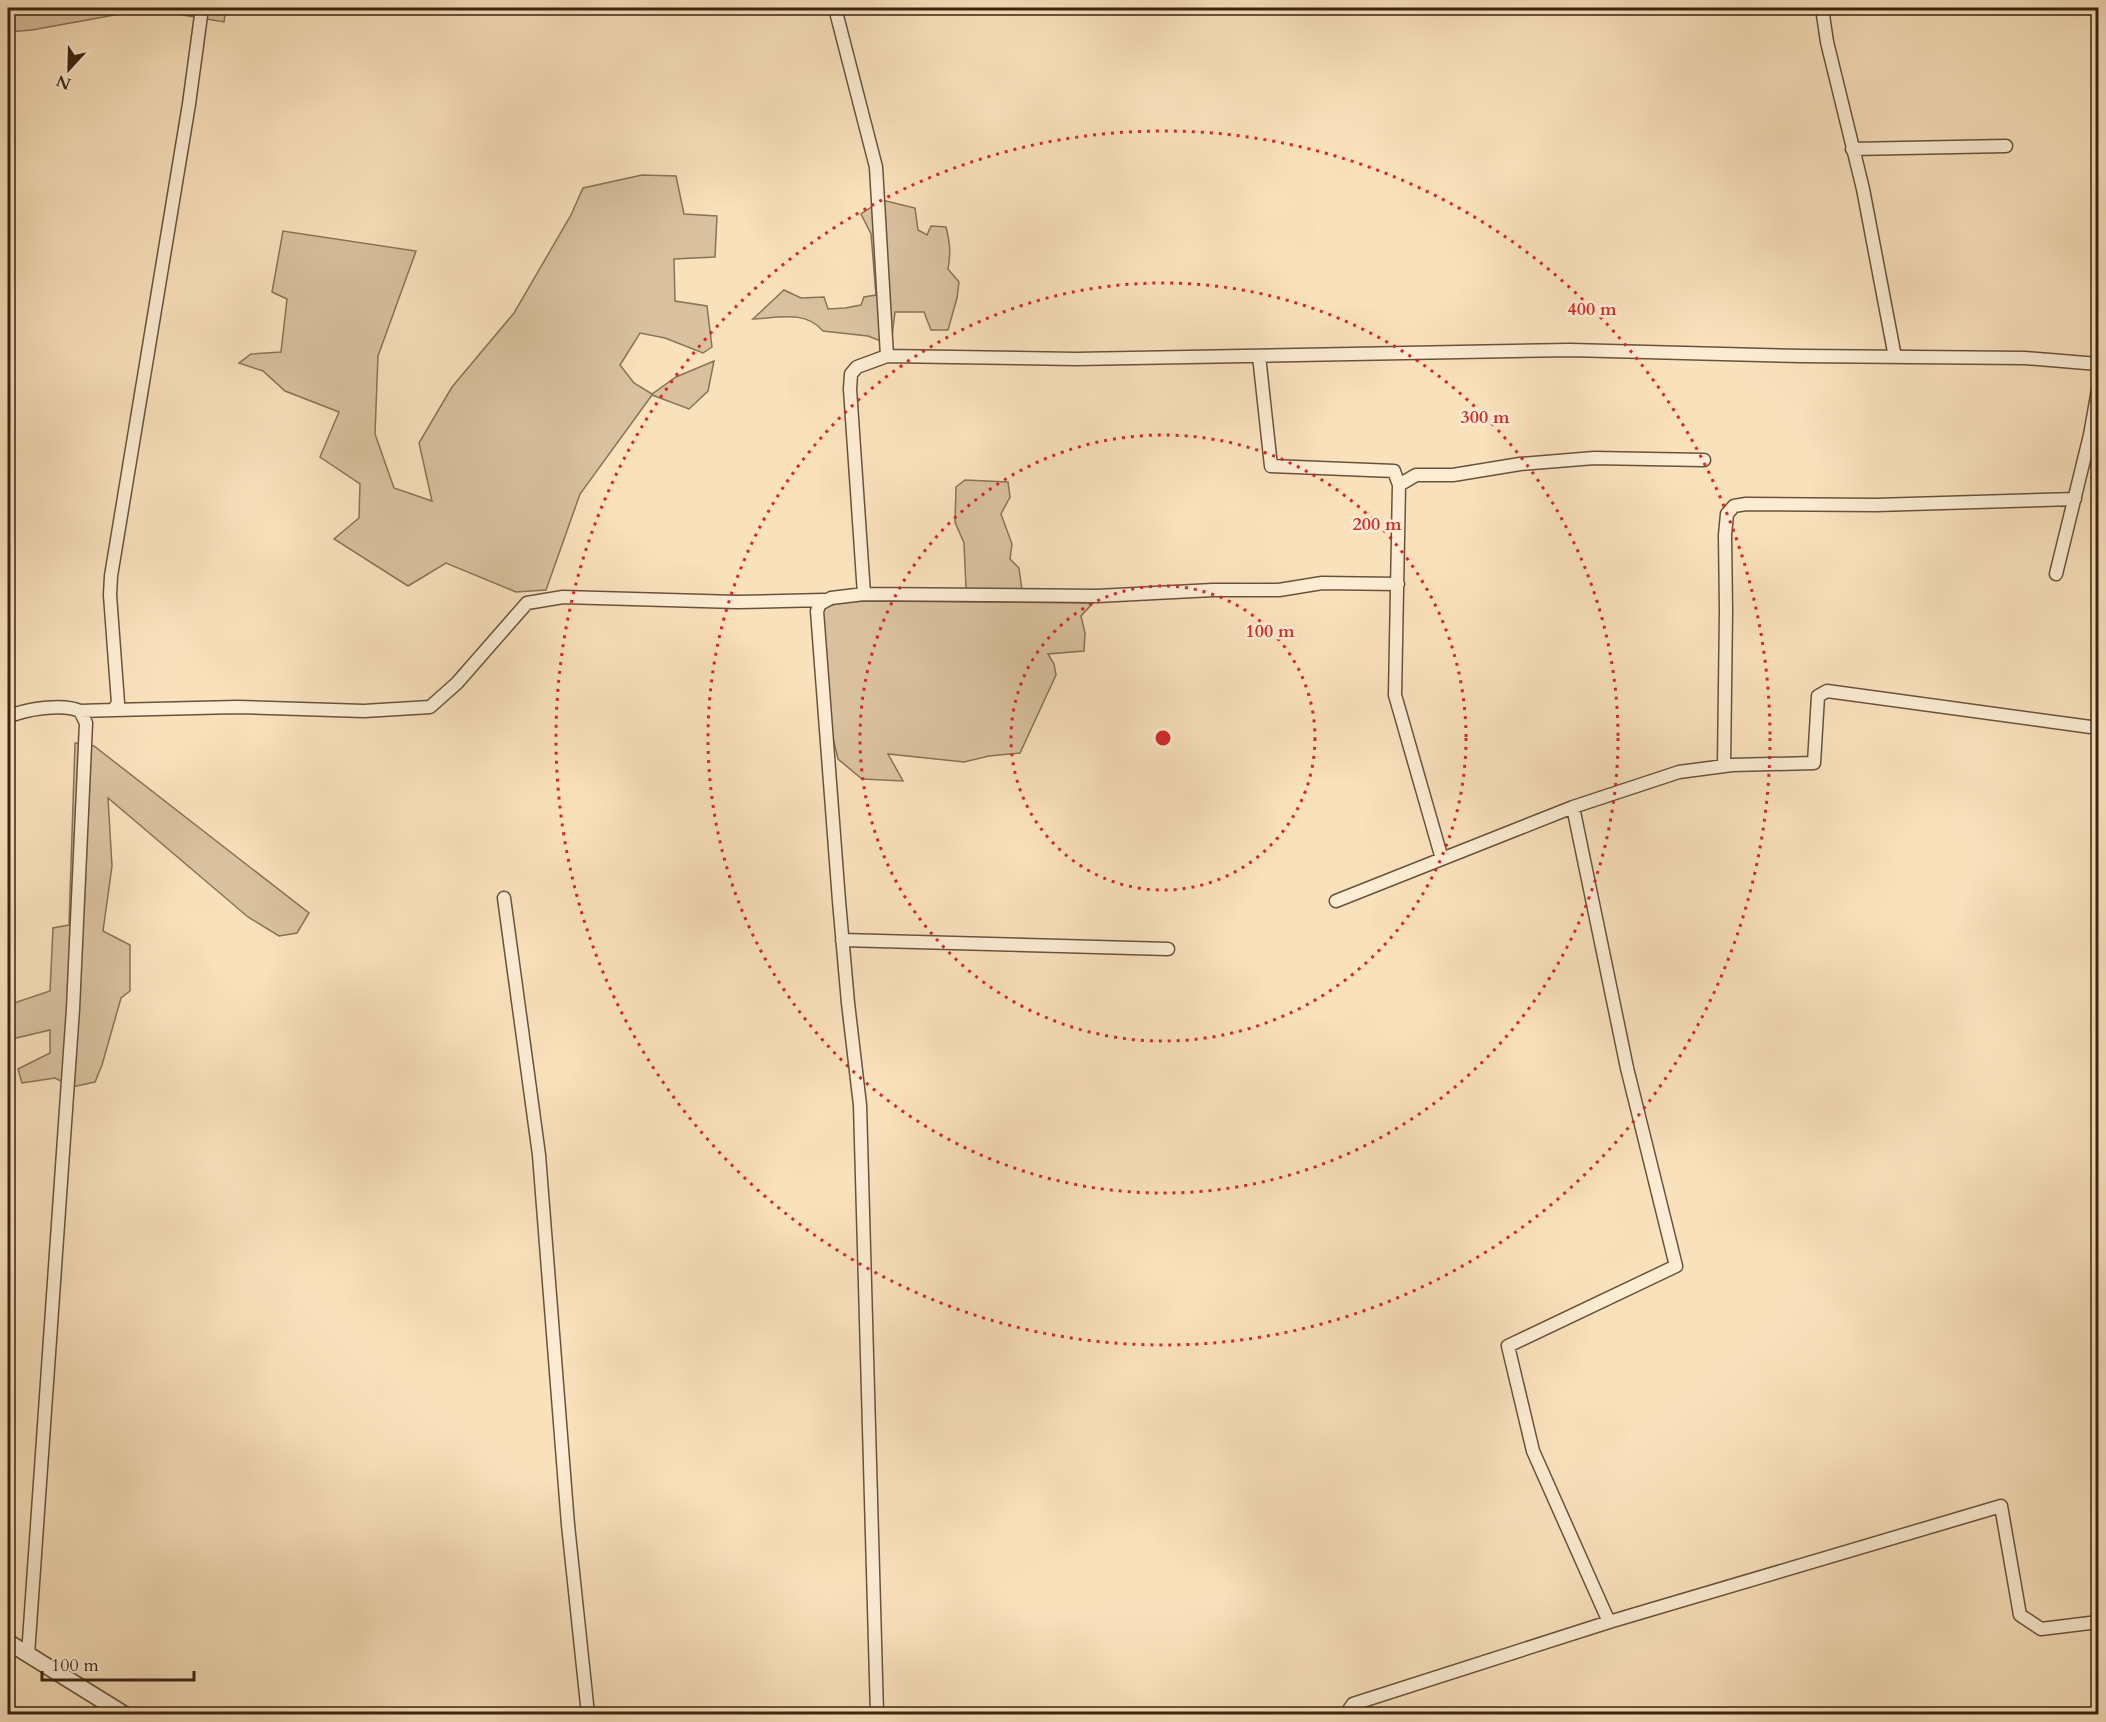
<svg xmlns="http://www.w3.org/2000/svg" width="2106" height="1722" font-family="Cardo,serif">
  <style>
    .green { fill: #d9c19f; stroke: #8a7257; stroke-width: 1.5 }
    .lines { fill: none; stroke-linecap: round; stroke-linejoin: round }
    .minor-casing { stroke: #6a523a; stroke-width: 15 }
    .tertiary-casing { stroke: #6a523a; stroke-width: 18 }
    .minor { stroke: #fbecd3; stroke-width: 12 }
    .tertiary { stroke: #fbecd3; stroke-width: 15 }
    .ring { fill: none; stroke: #d62828; stroke-width: 3; stroke-dasharray: 3 6 }
    .centre { fill: #d62828; stroke: #fbecd3; stroke-width: 3 }
    .ring-label { font-size: 18px; text-anchor: middle; font-weight: bold; fill: #d62828; stroke: #fbecd3; stroke-width: 5; stroke-linejoin: round; paint-order: stroke }
  </style>
  <rect width="100%" height="100%" fill="#f9e1bc"/>
  <filter id="stains"><feTurbulence type="fractalNoise" baseFrequency=".00333" numOctaves="4"/><feColorMatrix values="0 0 0 0 .2 0 0 0 0 .09 0 0 0 0 .02 0 0 0 .5 -.17"/></filter>
  <radialGradient id="worn" r=".72"><stop offset=".6" stop-color="#630" stop-opacity="0"/><stop offset="1" stop-color="#630" stop-opacity=".3"/></radialGradient>
  <!-- green -->
  <path class="green" d="M8,8H153L32,30L8,32Z
    M179,8H226L224,22L183,15Z
    M642,175L676,176L684,214L717,216L715,257L674,259L675,301L707,306L712,347L703,353L665,338L640,333L620,365L634,383L652,394L676,377L714,361L708,391L689,409L652,395L580,494L546,590L516,592L446,563L408,586L334,539L359,518L360,484L320,457L339,412L285,391L263,371L239,363L251,354L281,352L287,299L272,292L283,231L416,251L378,356L375,434L394,488L432,501L419,443L452,387L514,313L571,215L583,188Z
    M882,200L915,208L918,230L927,235L931,226L946,227C950,243 951,253 948,269L959,282L957,298L948,330H931L924,312H895L891,345L868,336L823,331C806,310 778,318 753,319L784,290L801,298L824,297L828,309L845,308L861,305L864,297L876,295L871,234L861,214Z
    M965,480L1008,482L1010,497L1001,514L1012,544L1010,559L1019,568L1022,590L982,591L966,588L964,543L955,522L956,487Z
    M873,601L1093,603L1081,616L1085,633L1084,651L1048,654L1054,664L1056,675L1020,753L989,756L964,762L888,754L903,781L862,779L838,759L829,721L822,608L842,602Z
    M75,743L94,746L309,913L297,933L279,936L248,917L108,798L112,866L103,931L130,945V991L121,998L102,1065L95,1082L72,1087L55,1078L22,1083L18,1069L50,1053V1030L8,1040V1005L50,991L53,928L69,925Z"/>
  <g class="lines">
    <defs>
      <path id="minor" d="M835,8L876,167L887,356L1076,359L1570,350L1802,356L2025,358L2098,364
        M1822,8L1827,42L1863,189L1895,357
        M1852,149L2006,146
        M1259,356L1271,466L1394,471L1399,485L1395,695L1442,859
        M1399,485L1416,475H1453L1520,464L1594,458L1704,460
        M2056,574L2090,435L2098,390
        M864,594L850,389L851,374L857,367L887,356
        M113,710L237,707L364,711L430,707L457,683L527,603L563,597L737,602L824,600
        M80,711L113,710L118,703L110,595L111,576L189,104L202,8
        M8,717C25,709 63,703 80,711L86,723L73,1009L28,1655
        M1724,766L1726,611L1725,535L1727,514L1734,506L1746,504L1876,505L2075,499
        M1573,807L1627,1068L1676,1266L1508,1346L1533,1451L1609,1622
        M504,898L539,1155L568,1525L588,1714
        M1336,901L1573,807L1679,772L1732,765L1814,763L1818,696L1827,691L2098,728
        M842,940L1168,949
        M877,1714L860,1105L848,1003L839,901L817,611L820,604L831,598L864,594L1097,596L1213,590H1279L1322,583L1398,584
        M1346,1714L1353,1704L1609,1622L2001,1506L2020,1615L2041,1629L2098,1622"/>
      <path id="tertiary" d="M8,1642L124,1714"/>
    </defs>
    <!-- minor casing -->
    <use href="#minor" class="minor-casing"/>
    <!-- tertiary casing -->
    <use href="#tertiary" class="tertiary-casing"/>
    <!-- minor -->
    <use href="#minor" class="minor"/>
    <!-- tertiary -->
    <use href="#tertiary" class="tertiary"/>
  </g>
  <!-- distance rings -->
  <g class="ring">
    <circle cx="1163" cy="738" r="152"/>
    <circle cx="1163" cy="738" r="303"/>
    <circle cx="1163" cy="738" r="455"/>
    <circle cx="1163" cy="738" r="607"/>
  </g>
  <circle cx="1163" cy="738" r="9" class="centre"/>
  <g class="ring-label">
    <text x="1592" y="315">400 m</text>
    <text x="1485" y="423">300 m</text>
    <text x="1377" y="530">200 m</text>
    <text x="1270" y="637">100 m</text>
  </g>
  <!-- margin -->
  <rect width="2106" height="1722" fill="none" stroke="#f9e1bc" stroke-width="30"/>
  <rect x="9" y="9" width="2088" height="1704" fill="none" stroke="#3a230f" stroke-width="3"/>
  <rect x="15" y="15" width="2076" height="1692" fill="none" stroke="#3a230f" stroke-width="1.5"/>
  <!-- north arrow -->
  <g transform="translate(69 69) rotate(202)" stroke="#fbecd3" stroke-width="4.5" paint-order="stroke">
  <path d="M0-4.5L10 22L0 15L-10 22Z" fill="#3a230f"/>
  <text y="-9" font-size="16" font-weight="bold" text-anchor="middle" fill="#3a230f">N</text>
  </g>
  <!-- scale -->
  <path d="M42 1671v9h152v-9" fill="none" stroke="#3a230f" stroke-width="3"/>
  <text x="51" y="1671" font-size="18" fill="#3a230f" stroke="#fbecd3" stroke-width="4.5" paint-order="stroke">100 m</text>
  <rect width="100%" height="100%" filter="url(#stains)"/>
  <rect width="100%" height="100%" fill="url(#worn)"/>
</svg>
